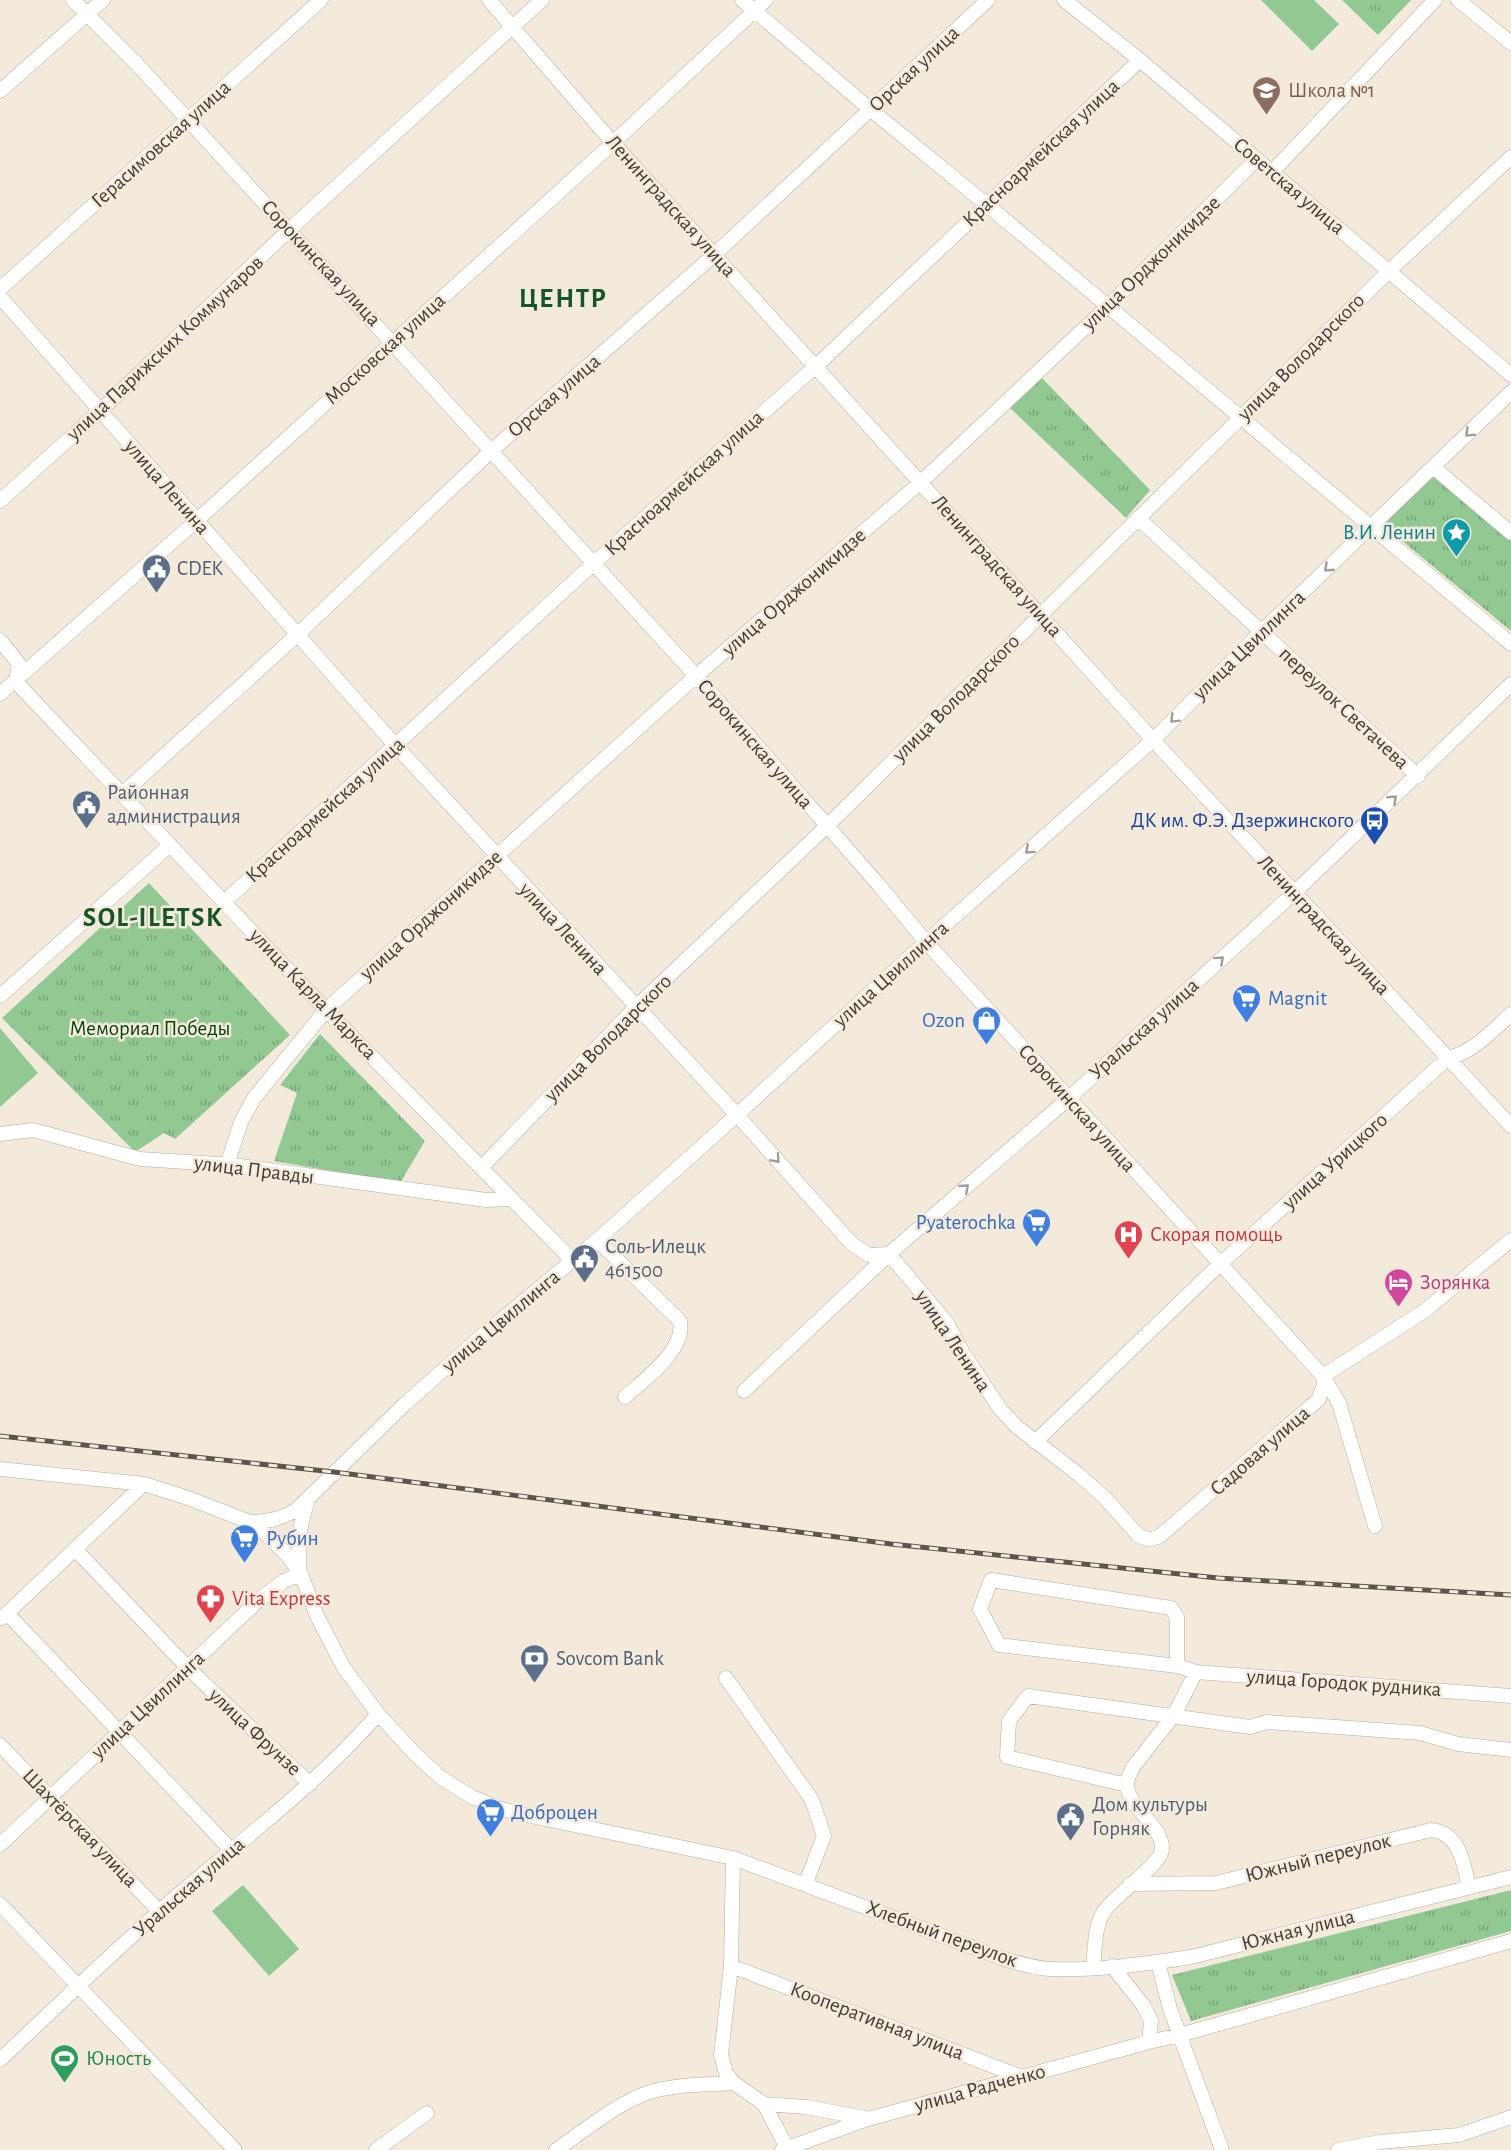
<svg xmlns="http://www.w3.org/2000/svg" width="1511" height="2150" font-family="'Alegreya Sans',sans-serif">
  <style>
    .grass { fill: url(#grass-tufts) }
    .garden { fill: #92c993 }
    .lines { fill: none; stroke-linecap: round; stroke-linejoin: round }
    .minor-casing { stroke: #b5ac9d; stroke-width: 15 }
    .minor { stroke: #fff; stroke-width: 14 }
    .rail-casing { stroke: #5a564e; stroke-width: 5 }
    .rail { stroke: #f4eadb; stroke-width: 3; stroke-dasharray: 9; stroke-linecap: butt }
    .oneway { stroke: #a09e9a }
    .labels { text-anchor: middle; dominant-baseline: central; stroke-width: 5; stroke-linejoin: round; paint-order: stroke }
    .street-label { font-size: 21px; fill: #403c36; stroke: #f4eadb }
    .education-label { font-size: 21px; fill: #785e54; stroke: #f4eadb; text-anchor: start }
    .culture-label { font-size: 21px; fill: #0d838f; stroke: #f4eadb; text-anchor: end }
    .service-label { font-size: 21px; fill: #4e5e75; stroke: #f4eadb; text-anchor: start }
    .transit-label { font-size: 21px; fill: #164399; stroke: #f4eadb; text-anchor: end }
    .shop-label { font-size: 21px; fill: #366cbe; stroke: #f4eadb; text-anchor: start }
    .park-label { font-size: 21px; fill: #003f0a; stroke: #f4eadb }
    .health-label { font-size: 21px; fill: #be3a42; stroke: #f4eadb; text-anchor: start }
    .hotel-label { font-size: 21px; fill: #b23c85; stroke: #f4eadb; text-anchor: start }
    .leisure-label { font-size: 21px; fill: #27864d; stroke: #f4eadb; text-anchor: start }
    .district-label { font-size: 27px; font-weight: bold; letter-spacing: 1.5px; fill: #165525; stroke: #f4eadb }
  </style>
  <defs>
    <pattern id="grass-tufts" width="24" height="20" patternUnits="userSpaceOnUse" patternTransform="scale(1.5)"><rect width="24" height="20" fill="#92c993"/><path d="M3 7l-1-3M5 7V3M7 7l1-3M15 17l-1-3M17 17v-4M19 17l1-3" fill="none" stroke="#79a479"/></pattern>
  </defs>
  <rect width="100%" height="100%" fill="#f4eadb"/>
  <!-- grass -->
  <path class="grass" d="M1342,0H1411L1378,35Z
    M1041,377L1150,490L1126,518L1010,408Z
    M1434,475L1511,540V631L1383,525Z
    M149,883L290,1035L175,1139L164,1133L135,1152L2,1018Z
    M320,1034L425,1141L400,1183L274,1161L297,1093L280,1085Z
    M1511,1890V1931L1191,2021L1172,1975Z"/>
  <!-- garden -->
  <path class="garden" d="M1261,0H1314L1339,24L1312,51Z
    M0,1028L38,1073L0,1107Z
    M243,1885L299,1949L269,1976L212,1911Z"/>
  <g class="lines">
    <defs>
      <path id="minor" d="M73,0L135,62L491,451L696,676L878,884L926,942L1323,1376L1339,1403L1375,1526
        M489,0L613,143L1153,740L1511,1126
        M742,0L871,110L986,204L1511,644
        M1064,0L1140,60L1511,375
        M1458,0L1511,43
        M0,91L103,0
        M1272,172L1435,0
        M0,289L321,0
        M0,297L395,745L737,1115L852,1244L869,1255L889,1254
        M1433,467L1511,533
        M0,501L100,411L290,229L542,0
        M1138,518L1418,776
        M0,640L19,664L16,682L326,1010L572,1260
        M0,694L196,521L613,143L766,0
        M122,794L298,634L491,451L715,254L988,0
        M224,902L593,564L816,366L1140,60
        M0,996L170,845
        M0,1134L33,1130L140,1159L233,1165L486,1200L511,1199
        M227,1165L241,1122L254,1098L326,1010L696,676L921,482L1107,307L1257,159
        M481,1168L636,1007L827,826L1389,271L1511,157
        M597,1240L680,1321C686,1350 645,1379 625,1397
        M889,1254L947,1323L963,1353L1001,1410L1017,1427L1078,1474L1104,1497L1138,1535C1146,1540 1151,1540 1160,1536L1318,1400L1324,1385L1323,1376L1423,1312L1511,1240
        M744,1391L889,1254L1069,1098L1295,892L1511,684
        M1035,1442L1219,1265L1448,1058C1475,1051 1491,1032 1511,1014
        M0,1469L144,1484L188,1498L250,1522L267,1535L287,1555L301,1574L317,1616L344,1668L378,1714L416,1755L440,1777L472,1797L498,1808L521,1814L733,1858L1004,1959C1018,1963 1034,1968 1050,1969C1096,1971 1145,1964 1191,1957L1511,1877
        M250,1522C268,1522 280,1519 296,1510L405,1404L478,1339L597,1240L718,1132L926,942L1153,740L1261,632L1511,392
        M75,1549L188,1668L310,1784
        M300,1572C297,1544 299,1527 308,1500
        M7,1613L231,1850
        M2,1618L144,1484
        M1177,1666V1617L1171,1608L991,1580L980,1609L999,1645L1177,1666L1196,1672L1511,1696
        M726,1678L812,1800L824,1836L805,1885
        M0,1745L159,1911
        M1127,1785L1007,1757L1009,1721L1028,1696L1250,1727L1267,1722L1420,1733L1458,1744L1511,1750
        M0,1845L261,1598L284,1581L301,1574
        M733,1858L731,1966L721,2055L726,2073L734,2083L764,2104L788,2150
        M1130,1884L1216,1883L1431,1830C1461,1833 1463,1864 1469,1887
        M0,1904L235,2150
        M1158,1962L1170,2009L1222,2150
        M731,1966L1022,2077
        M1112,1966L1143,2005L1151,2021L1149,2042
        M1093,1968C1095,1950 1094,1929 1103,1913C1114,1894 1161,1866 1162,1849C1164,1827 1128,1808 1127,1785C1126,1779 1131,1772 1133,1767L1174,1715L1196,1672
        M0,2060C59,2004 117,1948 178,1895C246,1837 319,1782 378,1714
        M764,2104L806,2107L865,2118
        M376,2150L427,2113
        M556,2150C582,2132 618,2103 647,2093C674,2084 706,2085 734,2083
        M782,2150L868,2119L1149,2042L1180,2035L1511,1941
        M1338,2150L1380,2142L1459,2135L1511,2117"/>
    </defs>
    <!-- minor casing -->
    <use href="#minor" class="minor-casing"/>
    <!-- minor -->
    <use href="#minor" class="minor"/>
    <defs>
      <path id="rail" d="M0,1436L334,1472L891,1544L1218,1578L1511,1595"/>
    </defs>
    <!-- rail casing -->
    <use href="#rail" class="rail-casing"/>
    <!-- rail -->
    <use href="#rail" class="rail"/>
  </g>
  <!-- one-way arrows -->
  <defs><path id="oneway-chevron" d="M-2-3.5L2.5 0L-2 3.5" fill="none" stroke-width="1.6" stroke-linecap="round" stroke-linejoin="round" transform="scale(1.5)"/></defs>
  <g class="oneway">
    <use href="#oneway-chevron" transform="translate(1469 433) rotate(136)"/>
    <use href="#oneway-chevron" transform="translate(1328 568) rotate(137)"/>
    <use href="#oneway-chevron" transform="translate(1174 719) rotate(135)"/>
    <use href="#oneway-chevron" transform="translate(1393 799) rotate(-43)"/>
    <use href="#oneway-chevron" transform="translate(1029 850) rotate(138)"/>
    <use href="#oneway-chevron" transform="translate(1220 960) rotate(-42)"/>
    <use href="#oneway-chevron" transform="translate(776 1159) rotate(48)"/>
    <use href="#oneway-chevron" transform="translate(965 1188) rotate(-41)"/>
  </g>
  <!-- icons -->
  <defs>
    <symbol id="school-pin" viewBox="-11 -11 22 30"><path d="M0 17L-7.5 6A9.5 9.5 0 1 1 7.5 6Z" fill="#8d6e63" stroke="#f4eadb"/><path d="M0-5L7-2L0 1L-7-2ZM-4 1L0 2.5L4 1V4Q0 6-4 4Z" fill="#fff"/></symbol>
    <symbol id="sight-pin" viewBox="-11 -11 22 30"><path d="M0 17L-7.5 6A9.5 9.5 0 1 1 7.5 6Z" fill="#0f9aa8" stroke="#f4eadb"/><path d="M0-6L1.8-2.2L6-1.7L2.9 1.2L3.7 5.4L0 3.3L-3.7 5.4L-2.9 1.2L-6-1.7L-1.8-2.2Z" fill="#fff"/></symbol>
    <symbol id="civic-pin" viewBox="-11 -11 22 30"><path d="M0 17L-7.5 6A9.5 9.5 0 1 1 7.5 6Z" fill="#5c6f8a" stroke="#f4eadb"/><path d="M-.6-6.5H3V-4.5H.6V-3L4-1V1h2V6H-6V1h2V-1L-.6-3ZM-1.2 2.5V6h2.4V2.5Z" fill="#fff"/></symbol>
    <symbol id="bus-pin" viewBox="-11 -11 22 30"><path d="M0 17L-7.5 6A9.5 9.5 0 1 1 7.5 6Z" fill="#1a4fb4" stroke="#f4eadb"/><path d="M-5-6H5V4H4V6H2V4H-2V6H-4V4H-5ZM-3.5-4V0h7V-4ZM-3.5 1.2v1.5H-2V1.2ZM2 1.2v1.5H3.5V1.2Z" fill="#fff"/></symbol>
    <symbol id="supermarket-pin" viewBox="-11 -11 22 30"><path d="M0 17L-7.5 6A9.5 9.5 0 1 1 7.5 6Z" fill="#3f7fe0" stroke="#f4eadb"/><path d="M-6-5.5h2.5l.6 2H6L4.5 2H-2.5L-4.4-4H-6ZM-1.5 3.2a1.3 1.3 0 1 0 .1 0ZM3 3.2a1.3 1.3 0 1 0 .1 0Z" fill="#fff"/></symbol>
    <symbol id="shop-pin" viewBox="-11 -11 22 30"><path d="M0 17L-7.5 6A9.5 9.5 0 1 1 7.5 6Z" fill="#3f7fe0" stroke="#f4eadb"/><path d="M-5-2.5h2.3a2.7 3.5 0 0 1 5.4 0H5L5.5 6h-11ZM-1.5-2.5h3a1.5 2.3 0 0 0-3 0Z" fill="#fff"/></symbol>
    <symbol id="hospital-pin" viewBox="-11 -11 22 30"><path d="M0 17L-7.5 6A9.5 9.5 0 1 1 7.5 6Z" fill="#e0444e" stroke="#f4eadb"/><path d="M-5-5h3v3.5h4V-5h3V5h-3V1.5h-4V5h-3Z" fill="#fff"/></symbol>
    <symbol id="hotel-pin" viewBox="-11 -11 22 30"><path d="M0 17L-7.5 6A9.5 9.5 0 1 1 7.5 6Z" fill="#d1479c" stroke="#f4eadb"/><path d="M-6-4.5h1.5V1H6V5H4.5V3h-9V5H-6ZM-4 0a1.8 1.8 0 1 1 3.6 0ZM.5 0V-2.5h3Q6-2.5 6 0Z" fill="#fff"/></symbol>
    <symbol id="pharmacy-pin" viewBox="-11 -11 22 30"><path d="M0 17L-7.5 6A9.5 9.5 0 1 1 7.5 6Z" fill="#e0444e" stroke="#f4eadb"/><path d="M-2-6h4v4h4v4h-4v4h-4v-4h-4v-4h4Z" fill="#fff"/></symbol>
    <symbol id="bank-pin" viewBox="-11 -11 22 30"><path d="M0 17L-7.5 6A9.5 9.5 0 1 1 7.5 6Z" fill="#5c6f8a" stroke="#f4eadb"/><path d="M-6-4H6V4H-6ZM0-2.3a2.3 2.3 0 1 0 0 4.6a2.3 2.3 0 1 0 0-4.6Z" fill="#fff"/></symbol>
    <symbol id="stadium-pin" viewBox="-11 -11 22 30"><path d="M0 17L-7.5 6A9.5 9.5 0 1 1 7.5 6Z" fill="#2e9e5b" stroke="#f4eadb"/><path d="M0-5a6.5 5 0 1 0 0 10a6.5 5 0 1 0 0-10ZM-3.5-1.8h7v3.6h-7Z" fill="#fff"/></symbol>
  </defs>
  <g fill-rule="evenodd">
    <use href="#school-pin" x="1250" y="74" width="33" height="45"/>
    <use href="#sight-pin" x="1440" y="516" width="33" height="45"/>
    <use href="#civic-pin" x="140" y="552" width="33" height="45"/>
    <use href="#civic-pin" x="70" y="788" width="33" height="45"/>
    <use href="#bus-pin" x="1358" y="804" width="33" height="45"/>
    <use href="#supermarket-pin" x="1230" y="982" width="33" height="45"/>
    <use href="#shop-pin" x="970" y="1004" width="33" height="45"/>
    <use href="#supermarket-pin" x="1020" y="1206" width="33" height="45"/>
    <use href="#hospital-pin" x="1112" y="1218" width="33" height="45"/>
    <use href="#civic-pin" x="568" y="1242" width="33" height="45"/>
    <use href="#hotel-pin" x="1382" y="1266" width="33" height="45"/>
    <use href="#supermarket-pin" x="228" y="1522" width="33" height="45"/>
    <use href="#pharmacy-pin" x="194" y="1582" width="33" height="45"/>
    <use href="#bank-pin" x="518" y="1642" width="33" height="45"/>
    <use href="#supermarket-pin" x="474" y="1796" width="33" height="45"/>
    <use href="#civic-pin" x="1054" y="1800" width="33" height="45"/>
    <use href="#stadium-pin" x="48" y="2042" width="33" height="45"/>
  </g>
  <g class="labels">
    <!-- street labels -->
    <g class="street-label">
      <text transform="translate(914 69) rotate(-43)">Орская улица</text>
      <text transform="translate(161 144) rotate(-42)">Герасимовская улица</text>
      <text transform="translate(1041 153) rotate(-43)">Красноармейская улица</text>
      <text transform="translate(1289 186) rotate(40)">Советская улица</text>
      <text transform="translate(671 206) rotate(48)">Ленинградская улица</text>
      <text transform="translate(321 263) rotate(47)">Сорокинская улица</text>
      <text transform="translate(1151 263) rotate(-44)">улица Орджоникидзе</text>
      <text transform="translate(165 348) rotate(-43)">улица Парижских Коммунаров</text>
      <text transform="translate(385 349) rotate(-42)">Московская улица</text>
      <text transform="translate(1301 357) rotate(-45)">улица Володарского</text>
      <text transform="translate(554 396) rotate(-41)">Орская улица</text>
      <text transform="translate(684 483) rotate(-42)">Красноармейская улица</text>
      <text transform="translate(167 487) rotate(49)">улица Ленина</text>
      <text transform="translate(997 566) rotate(48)">Ленинградская улица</text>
      <text transform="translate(794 592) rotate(-41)">улица Орджоникидзе</text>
      <text transform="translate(1249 645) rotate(-44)">улица Цвиллинга</text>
      <text transform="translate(956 698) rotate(-45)">улица Володарского</text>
      <text transform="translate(1344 708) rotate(43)">переулок Светачева</text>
      <text transform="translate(755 744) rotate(49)">Сорокинская улица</text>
      <text transform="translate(325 810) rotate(-42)">Красноармейская улица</text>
      <text transform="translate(431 915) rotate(-42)">улица Орджоникидзе</text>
      <text transform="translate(1324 925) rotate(47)">Ленинградская улица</text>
      <text transform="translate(563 929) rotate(47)">улица Ленина</text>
      <text transform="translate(891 974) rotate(-42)">улица Цвиллинга</text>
      <text transform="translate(313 994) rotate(46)">улица Карла Маркса</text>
      <text transform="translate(1144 1029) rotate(-42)">Уральская улица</text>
      <text transform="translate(608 1038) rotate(-45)">улица Володарского</text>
      <text transform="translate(1077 1108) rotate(48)">Сорокинская улица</text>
      <text transform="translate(1335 1161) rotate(-42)">улица Урицкого</text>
      <text transform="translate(254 1170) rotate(7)">улица Правды</text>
      <text transform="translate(501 1321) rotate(-40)">улица Цвиллинга</text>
      <text transform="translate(953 1341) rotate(56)">улица Ленина</text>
      <text transform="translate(1260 1451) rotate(-41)">Садовая улица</text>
      <text transform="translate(1344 1683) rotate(4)">улица Городок рудника</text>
      <text transform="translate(148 1705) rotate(-43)">улица Цвиллинга</text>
      <text transform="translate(255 1732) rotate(43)">улица Фрунзе</text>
      <text transform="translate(80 1828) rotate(46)">Шахтёрская улица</text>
      <text transform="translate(1318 1858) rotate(-14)">Южный переулок</text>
      <text transform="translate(189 1887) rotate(-41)">Уральская улица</text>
      <text transform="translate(1298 1930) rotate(-14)">Южная улица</text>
      <text transform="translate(942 1934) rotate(20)">Хлебный переулок</text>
      <text transform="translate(877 2021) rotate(21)">Кооперативная улица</text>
      <text transform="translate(980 2088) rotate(-15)">улица Радченко</text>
    </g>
    <!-- education labels -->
    <g class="education-label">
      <text x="1288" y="90">Школа №1</text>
    </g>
    <!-- culture labels -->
    <g class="culture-label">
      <text x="1436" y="532">В.И. Ленин</text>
    </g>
    <!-- service labels -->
    <g class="service-label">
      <text x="177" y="568">CDEK</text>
      <text x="107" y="792">Районная<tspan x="107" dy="24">администрация</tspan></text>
      <text x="605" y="1246">Соль-Илецк<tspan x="605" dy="24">461500</tspan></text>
      <text x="556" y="1658">Sovcom Bank</text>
      <text x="1092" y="1804">Дом культуры<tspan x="1092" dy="24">Горняк</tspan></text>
    </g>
    <!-- transit labels -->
    <g class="transit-label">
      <text x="1354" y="820">ДК им. Ф.Э. Дзержинского</text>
    </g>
    <!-- shop labels -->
    <g class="shop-label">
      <text x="1268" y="998">Magnit</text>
      <text x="965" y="1020" text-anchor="end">Ozon</text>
      <text x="1016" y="1222" text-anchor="end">Pyaterochka</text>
      <text x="266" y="1538">Рубин</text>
      <text x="511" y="1812">Доброцен</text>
    </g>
    <!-- park labels -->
    <g class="park-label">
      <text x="150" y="1028">Мемориал Победы</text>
    </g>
    <!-- health labels -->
    <g class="health-label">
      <text x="1150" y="1234">Скорая помощь</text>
      <text x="232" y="1598">Vita Express</text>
    </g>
    <!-- hotel labels -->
    <g class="hotel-label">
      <text x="1420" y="1282">Зорянка</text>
    </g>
    <!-- leisure labels -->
    <g class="leisure-label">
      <text x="86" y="2058">Юность</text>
    </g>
    <!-- district labels -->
    <g class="district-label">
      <text x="563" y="298">ЦЕНТР</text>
      <text x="153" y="917">SOL-ILETSK</text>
    </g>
  </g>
</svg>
